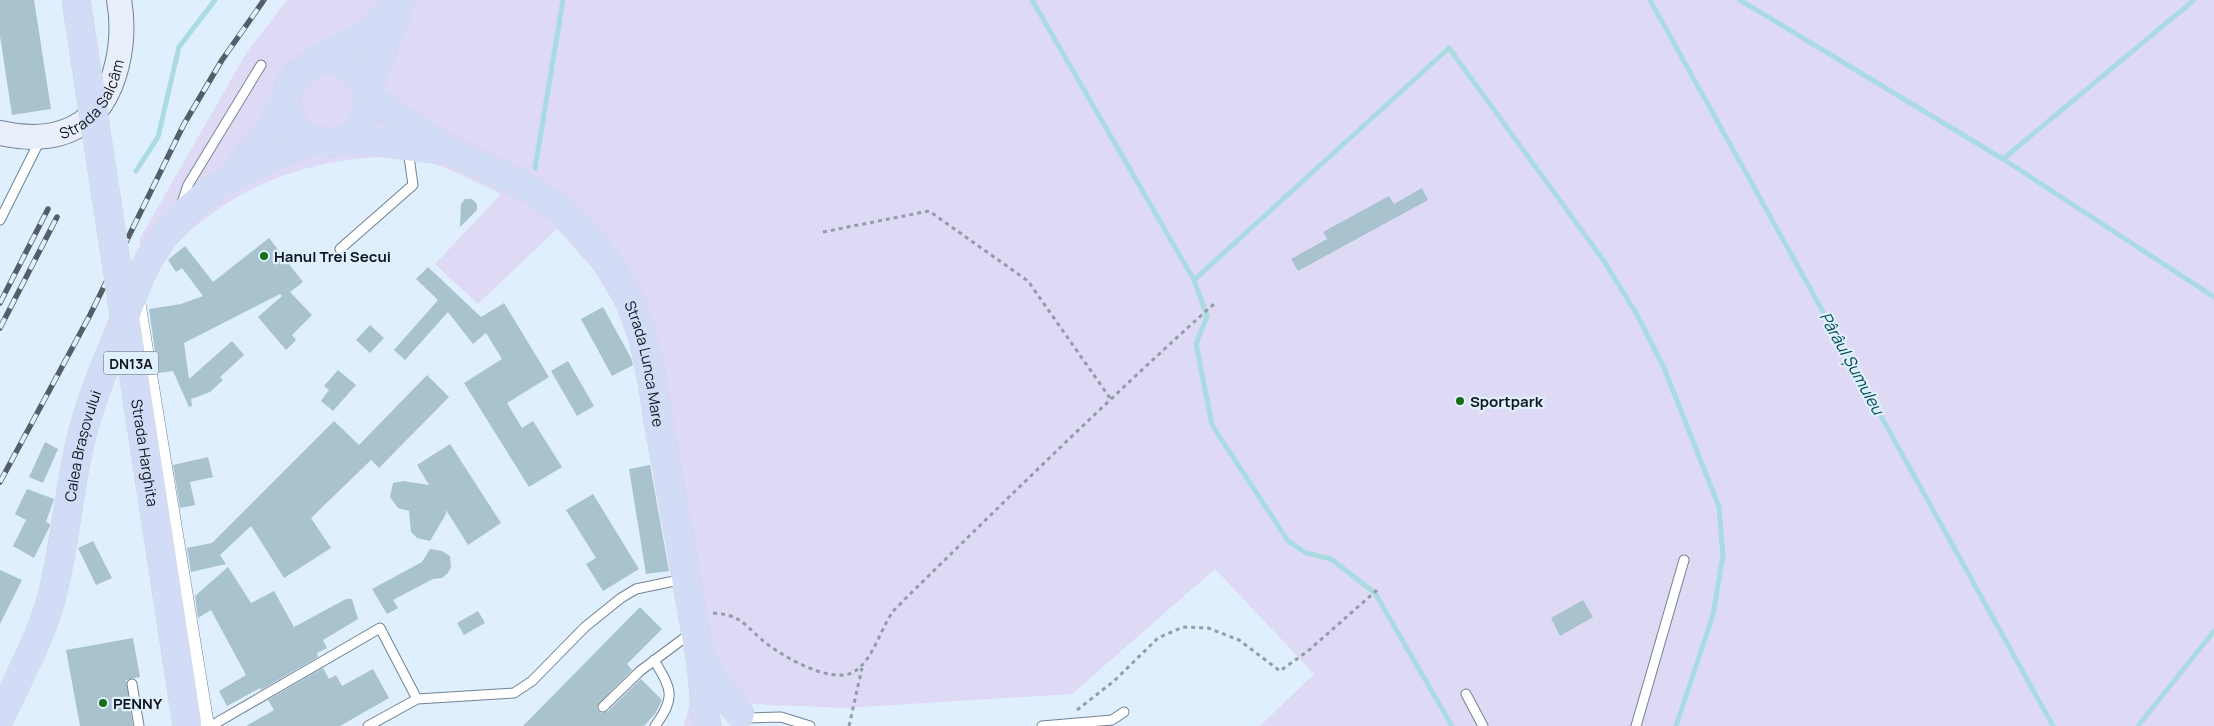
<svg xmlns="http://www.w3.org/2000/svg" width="2214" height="726" font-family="Manrope,sans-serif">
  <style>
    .green { fill: #dedaf6 }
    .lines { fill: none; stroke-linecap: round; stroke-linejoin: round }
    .stream { stroke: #abdbe2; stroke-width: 5 }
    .building { fill: #a8c2ce }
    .lane-casing { stroke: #718293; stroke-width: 11 }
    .street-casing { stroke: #718293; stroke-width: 19 }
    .secondary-casing { stroke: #718293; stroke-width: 26 }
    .primary-casing { stroke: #d4d5d6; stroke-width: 29 }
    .path { stroke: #919da9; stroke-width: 3; stroke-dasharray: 4 4; stroke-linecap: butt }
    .lane { stroke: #fff; stroke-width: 9 }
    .street { stroke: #fff; stroke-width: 18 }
    .secondary { stroke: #e9eefb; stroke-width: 24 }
    .primary { stroke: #d3dcf7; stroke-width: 28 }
    .rail-casing { stroke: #545e67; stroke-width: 5.5 }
    .rail { stroke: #e0effe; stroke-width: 4; stroke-dasharray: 11; stroke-linecap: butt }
    .primary-bridge-casing { stroke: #d4d5d6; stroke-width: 29; stroke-linecap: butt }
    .primary-bridge { stroke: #d3dcf7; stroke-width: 28 }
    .poi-dot { fill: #186e16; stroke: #e0effe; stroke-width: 2 }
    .labels { text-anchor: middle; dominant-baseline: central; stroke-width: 4.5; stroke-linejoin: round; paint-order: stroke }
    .shield { fill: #e0effe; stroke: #4e5760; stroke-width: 1 }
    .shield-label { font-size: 14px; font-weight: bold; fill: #0f161c }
    .street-label { font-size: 15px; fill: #0f161c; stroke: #e0effe }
    .poi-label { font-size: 15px; font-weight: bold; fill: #0f161c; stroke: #e0effe; text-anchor: start }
    .water-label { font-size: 16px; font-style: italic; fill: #004a52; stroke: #e0effe }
  </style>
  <rect width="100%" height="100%" fill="#e0effe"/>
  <!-- green -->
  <path class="green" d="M287,0H2214V726H1260L1314,674L1215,569L1072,694L845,708L752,704L721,709L697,726H684L690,702L694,676L636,359L616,307L594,270L557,229L478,304L435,264L501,194C478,183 442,164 417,159C398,156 376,157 357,159C287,166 219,197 171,250C160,263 151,280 142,294L140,238L247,52Z"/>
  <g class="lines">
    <!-- stream -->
    <path class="stream" d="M1032,0L1194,280L1207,316L1196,344L1212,425L1288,541L1306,553L1331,559L1375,593L1452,726
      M1650,0L2053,726
      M1740,0L2003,159L2214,297
      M2003,159L2194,0
      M535,168L563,0
      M136,171L158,137L179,47L215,0
      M1194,280L1449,48L1604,261L1636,313L1664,368L1719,507L1723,555L1713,615L1676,726
      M2138,726L2214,631"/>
  </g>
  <!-- building -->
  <path class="building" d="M0,0H34L51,109L12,115L0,36Z
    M1422,188L1428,200L1298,271L1291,259L1327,239L1323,232L1389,196L1394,204Z
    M465,199H472L477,204V210L460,227L461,204Z
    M269,238L303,282L290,292L312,315L292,335L296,340L286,350L258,317L282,296L280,294L184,343L189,379L232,341L244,355L220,377L223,380L210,392L191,399L192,406L189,407L173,371L158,373L149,309L181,304L203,296L182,268L176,272L168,260L185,246L213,282Z
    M428,267L481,317L504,303L549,377L507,403L522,428L533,421L562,467L529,487L464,383L502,359L486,333L473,344L448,312L405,360L394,350L438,300L416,279Z
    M603,307L631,358L633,365L612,376L581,319Z
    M370,325L384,338L370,353L356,340Z
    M568,361L594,406L577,416L551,371Z
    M338,370L356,385L333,411L321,401L329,390L324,386Z
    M427,375L449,397L379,468L371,460L311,518L331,548L284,578L251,526L220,555L226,564L191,572L187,548L212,543L334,421L359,445Z
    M45,442L58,449L43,483L29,477Z
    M450,444L501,523L468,545L446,510V514L430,541L417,538L411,532L409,511L398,508L390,497L393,483L403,481L429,485L417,465Z
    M208,457L213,477L190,482L195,505L180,508L173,465Z
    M650,465L669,571L646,574L629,469Z
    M27,489L54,499L46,522L50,524V526L34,558L13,546L26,520L15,514Z
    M593,494L639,569L603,591L586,564L596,558L566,510Z
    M93,541L112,578L96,585L78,548Z
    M430,549L442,551L450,556L451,567L448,573L442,578L433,579L393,600L398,608L387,614L372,589L422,562Z
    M228,567L251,603L274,591L294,627L346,599H352L358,619L323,640L327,648L317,653L318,657L261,690L260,688L227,706L219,691L246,675L211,610L198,618L195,596Z
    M0,570L22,580L0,624Z
    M1583,600L1593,617L1560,636L1551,618Z
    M640,607L662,629L627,664L632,670L599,703L597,708L601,713L607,712L641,679L662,700L655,714L644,726H523Z
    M478,611L485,623L464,635L457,623Z
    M133,638L140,677L126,680L133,726H80L66,650Z
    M323,668L329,679L336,675L342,686L373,669L389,698L340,726H246L274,710L268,700Z"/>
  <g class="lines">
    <defs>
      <path id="lane" d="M182,203L188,185L261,65
        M0,220L41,138
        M340,249L413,185L408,150
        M654,660C672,690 676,697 655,726
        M132,684L139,726
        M1466,694L1483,726
        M417,699L514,693L532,681L585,627L621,598L636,589L684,579
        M603,707L640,671L691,633
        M748,718L781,717L810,726
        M211,726L380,628L417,699L368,726
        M1042,726L1112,720L1124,712
        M1636,726L1684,560"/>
      <path id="street" d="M135,295L205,726"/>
      <g id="secondary">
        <path id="s1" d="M0,133C60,146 102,127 117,65C122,44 123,22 119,0"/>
      </g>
      <g id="primary">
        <path d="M313,63C392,47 377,161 315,140C303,136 293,126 289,114C273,68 334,56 362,37C377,27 388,13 400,0"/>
        <path d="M367,90L398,9"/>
        <path id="s2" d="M368,96C396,116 423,136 454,152C489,170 525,182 556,207C592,236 622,277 637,320C650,357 654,399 661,438C675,511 687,585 700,658C704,681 703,703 707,726"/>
        <path d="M338,141H370L438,150"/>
        <path d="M239,167L267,134L287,93"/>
        <path d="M703,662L721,691L740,714"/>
        <path id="s3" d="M0,718C18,679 39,641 51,600C64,550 68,498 79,447C88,407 104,368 120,330C128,309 135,287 145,267C181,197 246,163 317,140"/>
      </g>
    </defs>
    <!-- lane casing -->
    <use href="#lane" class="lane-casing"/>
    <!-- street casing -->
    <use href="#street" class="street-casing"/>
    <!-- secondary casing -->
    <use href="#secondary" class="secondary-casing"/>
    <!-- primary casing -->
    <use href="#primary" class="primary-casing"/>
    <!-- path -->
    <path class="path" d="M823,232L929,211L1028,281L1110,398
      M713,613C740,615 743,623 761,639C780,655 818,677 843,675C869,674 879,631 892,613C895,608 901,604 905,599C1007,499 1108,399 1214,304
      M1077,710L1114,681L1158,638L1183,627L1208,628L1239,640L1280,671L1308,651L1377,590
      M849,726L862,668"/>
    <!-- lane -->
    <use href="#lane" class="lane"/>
    <!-- street -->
    <use href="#street" class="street"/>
    <!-- secondary -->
    <use href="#secondary" class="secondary"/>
    <!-- primary -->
    <use href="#primary" class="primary"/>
    <defs>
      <path id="rail" d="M0,303L48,209
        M0,328L57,217
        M0,482L90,315L184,124L222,60L264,0"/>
    </defs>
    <!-- rail casing -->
    <use href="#rail" class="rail-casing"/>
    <!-- rail -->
    <use href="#rail" class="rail"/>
    <defs>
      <g id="primary-bridge">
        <path id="s4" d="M76,0L187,726"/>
      </g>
    </defs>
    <!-- primary-bridge casing -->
    <use href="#primary-bridge" class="primary-bridge-casing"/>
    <!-- primary-bridge -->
    <use href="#primary-bridge" class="primary-bridge"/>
  </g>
  <!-- markers -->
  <g class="poi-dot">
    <circle cx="264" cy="256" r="5"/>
    <circle cx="1460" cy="401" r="5"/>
    <circle cx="103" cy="703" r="5"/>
  </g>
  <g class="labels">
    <!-- shield labels -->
    <rect class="shield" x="103.5" y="351.5" width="55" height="23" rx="4"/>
    <g class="shield-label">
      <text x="131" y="363">DN13A</text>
    </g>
    <!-- street labels -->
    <g class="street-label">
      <text stroke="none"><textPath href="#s1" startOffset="110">Strada Salcâm</textPath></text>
      <text stroke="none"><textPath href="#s2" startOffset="404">Strada Lunca Mare</textPath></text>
      <text stroke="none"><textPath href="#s3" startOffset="286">Calea Brașovului</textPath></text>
      <text stroke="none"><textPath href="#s4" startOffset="458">Strada Harghita</textPath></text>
    </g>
    <!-- poi labels -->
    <g class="poi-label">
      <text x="274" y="256">Hanul Trei Secui</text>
      <text x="1470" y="401">Sportpark</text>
      <text x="113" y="703">PENNY</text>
    </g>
    <!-- water labels -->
    <g class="water-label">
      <text transform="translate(1852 363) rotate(61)">Pârâul Șumuleu</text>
    </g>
  </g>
</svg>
